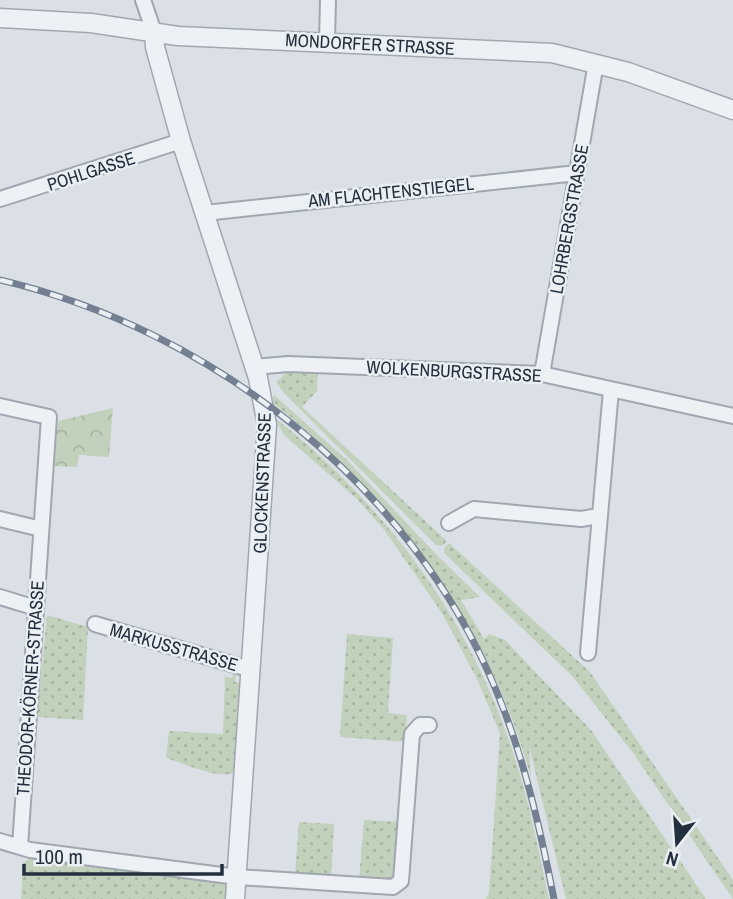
<svg xmlns="http://www.w3.org/2000/svg" width="733" height="899" font-family="'Archivo Narrow',sans-serif">
  <style>
    .grass { fill: url(#grass-dots) }
    .forest { fill: url(#forest-crowns) }
    .lines { fill: none; stroke-linecap: round; stroke-linejoin: round }
    .minor-casing { stroke: #a0a7b0; stroke-width: 18 }
    .tertiary-casing { stroke: #a0a7b0; stroke-width: 21 }
    .minor { stroke: #edf0f5; stroke-width: 14 }
    .tertiary { stroke: #edf0f5; stroke-width: 18 }
    .rail-casing { stroke: #738091; stroke-width: 7 }
    .rail { stroke: #eaeff4; stroke-width: 4.5; stroke-dasharray: 13; stroke-linecap: butt }
    .labels { text-anchor: middle; dominant-baseline: central; stroke-width: 5; stroke-linejoin: round; paint-order: stroke }
    .street-label { font-size: 18px; fill: #242f3d; stroke: #eaeff4 }
  </style>
  <defs>
    <pattern id="grass-dots" width="8" height="8" patternUnits="userSpaceOnUse" patternTransform="scale(1.75)"><rect width="8" height="8" fill="#c2d1bb"/><path d="M2 2h.1M6 6h.1" fill="none" stroke="#a7b4a2" stroke-width="1.8" stroke-linecap="round"/></pattern>
    <pattern id="forest-crowns" width="20" height="18" patternUnits="userSpaceOnUse" patternTransform="scale(1.75)"><rect width="20" height="18" fill="#c2d1bb"/><path d="M2 6a3 3 0 1 1 6 0M12 15a3 3 0 1 1 6 0" fill="none" stroke="#a7b4a2"/></pattern>
  </defs>
  <rect width="100%" height="100%" fill="#dbe0e6"/>
  <!-- grass -->
  <path class="grass" d="M287,372L318,373L317,391L302,407L447,541L442,546L436,545L285,394L276,382Z
    M274,395L346,459L435,553L480,597L461,600L484,639L489,634L505,640L591,730L706,899H566L529,746L531,778C490,626 396,499 273,403Z
    M275,418C390,509 474,624 517,765C531,809 539,854 549,899H485L489,894L500,733L477,679L442,613L385,531L358,500L284,435Z
    M449,543L590,672L733,880V899L633,753L573,677L444,553V548Z
    M47,615L88,627L83,720L37,717Z
    M347,634L393,638L388,713L407,715L405,742L340,737Z
    M233,674H236L235,682L240,683L243,677L237,771C221,782 184,763 166,758L169,731L223,734L225,677L232,678Z
    M364,820L400,822L397,875L391,881L359,880Z
    M299,822L334,824L331,878L295,875Z
    M34,855L227,881L225,899H21L23,863Z"/>
  <!-- forest -->
  <path class="forest" d="M113,408L109,457L79,455L77,467L54,466L58,421Z"/>
  <g class="lines">
    <defs>
      <path id="minor" d="M143,0L154,32
        M327,41L328,0
        M0,199L181,141
        M205,213L577,173
        M254,367L288,364L542,374L733,416
        M542,374L596,63
        M0,406L49,417L20,847
        M0,519L41,529
        M449,523L474,509L581,519L599,516
        M0,597L36,608
        M95,624L252,670
        M588,653L611,390
        M0,841L30,850L237,877L393,887L401,881L412,734L420,725H429"/>
      <path id="tertiary" d="M0,18L91,23L178,36L552,53L628,72L733,110
        M154,32L155,47L181,141L258,378L267,425L235,899"/>
    </defs>
    <!-- minor casing -->
    <use href="#minor" class="minor-casing"/>
    <!-- tertiary casing -->
    <use href="#tertiary" class="tertiary-casing"/>
    <!-- minor -->
    <use href="#minor" class="minor"/>
    <!-- tertiary -->
    <use href="#tertiary" class="tertiary"/>
    <defs>
      <path id="rail" d="M0,280C213,330 412,486 496,690C524,757 540,828 554,899"/>
    </defs>
    <!-- rail casing -->
    <use href="#rail" class="rail-casing"/>
    <!-- rail -->
    <use href="#rail" class="rail"/>
  </g>
  <g class="labels">
    <!-- street labels -->
    <g class="street-label">
      <text transform="translate(370 44) rotate(3)">MONDORFER STRASSE</text>
      <text transform="translate(91 171) rotate(-18)">POHLGASSE</text>
      <text transform="translate(391 192) rotate(-6)">AM FLACHTENSTIEGEL</text>
      <text transform="translate(569 219) rotate(-80)">LOHRBERGSTRASSE</text>
      <text transform="translate(454 371) rotate(3)">WOLKENBURGSTRASSE</text>
      <text transform="translate(262 483) rotate(-88)">GLOCKENSTRASSE</text>
      <text transform="translate(174 647) rotate(16)">MARKUSSTRASSE</text>
      <text transform="translate(30 688) rotate(-86)">THEODOR-KÖRNER-STRASSE</text>
    </g>
  </g>
  <!-- north arrow -->
  <g transform="translate(677 843) rotate(197)" stroke="#eaeff4" stroke-width="5" paint-order="stroke">
  <path d="M0-5L12 26L0 18L-12 26Z" fill="#242f3d"/>
  <text y="-10" font-size="19" font-weight="bold" text-anchor="middle" fill="#242f3d">N</text>
  </g>
  <!-- scale -->
  <path d="M24 864v10h198v-10" fill="none" stroke="#242f3d" stroke-width="3.5"/>
  <text x="35" y="864" font-size="21" fill="#242f3d" stroke="#eaeff4" stroke-width="5" paint-order="stroke">100 m</text>
</svg>
